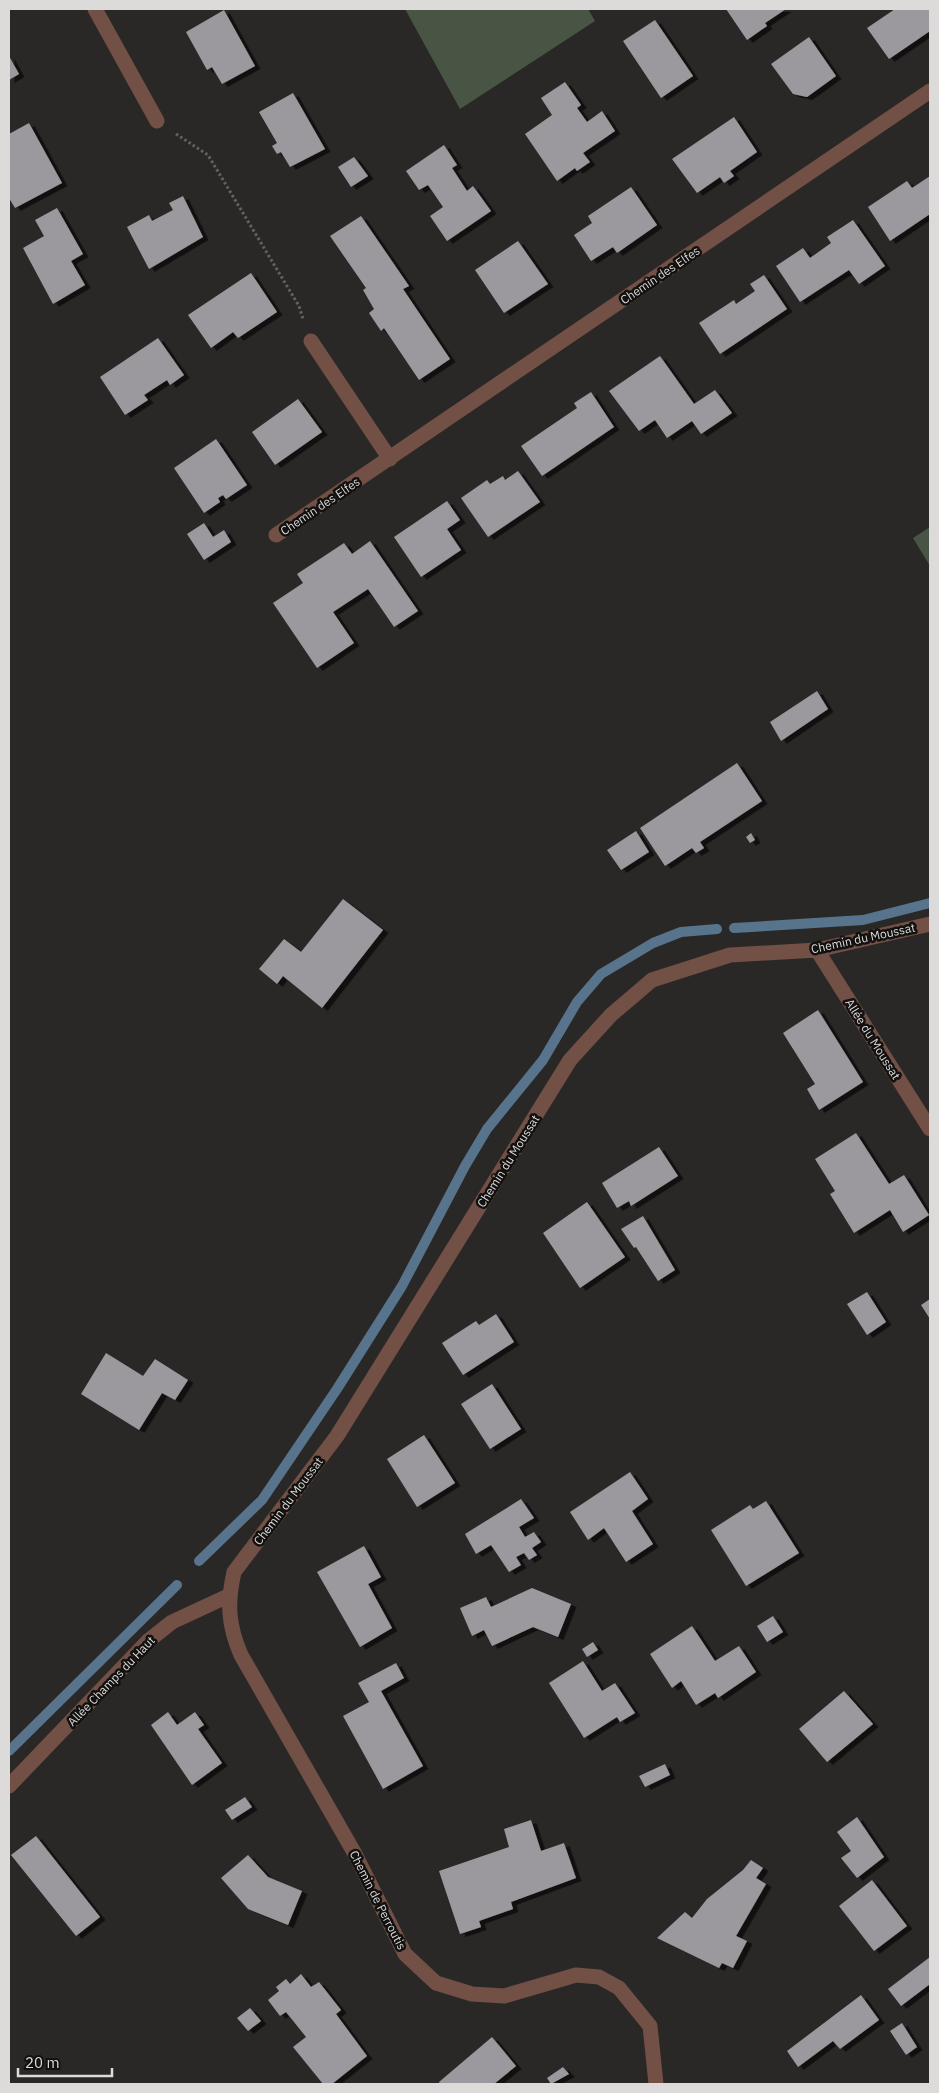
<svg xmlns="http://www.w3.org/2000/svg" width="939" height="2093" font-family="'IBM Plex Sans',sans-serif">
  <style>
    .green { fill: #485444 }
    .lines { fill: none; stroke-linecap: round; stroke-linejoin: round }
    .stream { stroke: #57748c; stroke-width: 10 }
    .building { fill: #9b999d; filter: url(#shadow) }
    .path { stroke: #646261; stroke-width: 3; stroke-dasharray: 2.5 2.5; stroke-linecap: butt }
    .minor { stroke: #725045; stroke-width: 15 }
    .labels { text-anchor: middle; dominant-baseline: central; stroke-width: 5; stroke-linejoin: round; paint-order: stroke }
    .street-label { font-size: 12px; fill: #dddbda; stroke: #121110 }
  </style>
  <defs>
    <filter id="shadow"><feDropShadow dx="5.5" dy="3" stdDeviation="0" flood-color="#0009"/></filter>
  </defs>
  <rect width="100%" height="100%" fill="#2a2826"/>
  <!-- green -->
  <path class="green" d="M405,9H588L595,21L460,109Z
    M930,527V566L913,538Z"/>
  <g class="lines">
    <!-- stream -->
    <path class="stream" d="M734,928L863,920L930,903
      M199,1561L262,1500L337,1389L402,1286L465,1166L487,1129L543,1060L577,1002L601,974L653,943L681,932L717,929
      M9,1751L177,1585"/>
  </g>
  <!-- building -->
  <path class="building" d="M726,9H786L765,23L767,26L747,40Z
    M895,9H930V31L889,59L867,28Z
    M224,10L255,66L222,84L212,67L207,70L186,32Z
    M655,20L693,76L661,98L623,41Z
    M809,37L836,76L807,97L793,94L771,64Z
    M9,56L19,74L9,80Z
    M565,82L581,105L577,108L587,122L602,111L615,131L583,153L590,162L577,171L575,168L557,181L525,134L552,115L541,98Z
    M293,93L325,149L290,167L281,152L277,154L272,146L277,143L259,112Z
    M734,117L757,152L730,171L734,176L724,183L720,177L697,193L672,159Z
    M29,123L62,183L15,208L9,198V134Z
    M444,145L457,165L452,168L467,191L473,186L491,211L447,241L430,216L443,207L428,185L419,190L406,171Z
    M354,157L368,176L351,187L338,167Z
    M930,176V214L890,241L868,207L907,181L912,188Z
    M631,187L657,225L617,253L613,247L591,261L574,235L592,223L588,216Z
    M183,196L203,237L149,269L127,227L149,215L152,221L173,210L169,203Z
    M57,208L83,254L71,261L85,285L53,304L23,248L44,236L35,220Z
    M361,216L409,286L403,289L450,359L419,380L384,328L381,331L369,313L374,309L363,290L366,288L330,236Z
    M853,220L885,266L859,284L849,270L800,302L776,266L803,248L810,258L831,243L827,237Z
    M518,241L548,284L504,313L475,270Z
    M251,273L277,312L238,338L233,332L211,348L188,315Z
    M764,275L787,309L720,354L699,323L734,300L736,304L755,291L750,284Z
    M158,338L184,375L170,385L167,380L144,395L148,400L125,415L100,377Z
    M660,356L694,404L715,390L732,413L701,434L692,421L667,438L655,420L639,431L609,391Z
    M591,392L614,427L542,476L521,446L577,408L574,403Z
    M298,399L322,432L275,465L252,432Z
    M216,439L247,485L226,499L223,495L218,498L220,502L204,513L174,468Z
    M518,471L540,502L488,537L461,498L487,480L490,484L503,476L505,480Z
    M447,501L460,520L447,529L461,550L421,577L394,537Z
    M204,523L213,537L224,530L231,542L204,560L187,534Z
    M370,541L418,611L394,627L368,589L333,612L354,643L317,668L273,603L303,583L297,574L344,543L352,554Z
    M817,691L828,709L781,741L770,722Z
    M737,763L762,801L700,842L704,848L696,853L692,848L665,866L640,828Z
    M636,831L649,852L621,870L607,850Z
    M751,833L755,840L750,843L746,837Z
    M343,899L383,930L322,1008L283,976L277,984L259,969L284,939L301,952Z
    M818,1010L863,1082L819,1110L807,1089L815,1084L783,1033Z
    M856,1133L889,1184L904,1175L929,1215L903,1232L890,1210L854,1233L830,1194L835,1191L815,1159Z
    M659,1147L678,1176L631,1206L629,1201L617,1208L602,1183Z
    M587,1202L625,1257L580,1288L543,1233Z
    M643,1216L675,1270L658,1281L636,1247L634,1248L621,1229Z
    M867,1292L886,1322L867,1335L847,1304Z
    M930,1299V1319L921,1305Z
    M496,1314L514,1342L463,1375L442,1343L476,1321L479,1325Z
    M106,1353L143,1376L155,1359L188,1380L175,1400L162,1393L139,1430L81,1394Z
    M492,1384L521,1429L490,1449L461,1404Z
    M424,1435L455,1483L417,1507L387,1459Z
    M630,1472L648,1499L632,1511L653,1544L626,1562L604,1528L588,1540L570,1512Z
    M521,1499L534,1518L519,1527L525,1537L534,1532L541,1542L532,1548L537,1555L529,1560L524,1553L516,1557L521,1565L509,1572L491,1545L476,1554L465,1534Z
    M766,1501L799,1553L746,1586L711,1530L750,1505L753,1509Z
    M364,1546L381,1577L368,1584L392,1628L360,1647L317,1572Z
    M532,1588L571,1604L558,1637L533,1627L492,1646L484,1630L472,1636L460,1608L486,1597L491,1607Z
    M773,1616L783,1632L767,1642L757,1626Z
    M692,1626L715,1661L739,1646L756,1672L718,1698L715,1693L696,1705L681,1681L672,1688L650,1654Z
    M593,1642L598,1650L587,1657L582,1649Z
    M583,1661L602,1691L615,1683L635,1713L620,1722L617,1717L584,1738L549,1683Z
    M396,1663L404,1678L381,1691L423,1766L383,1789L343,1716L369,1702L358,1683Z
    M844,1691L873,1724L827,1762L799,1729Z
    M168,1712L177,1725L195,1712L204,1725L198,1729L222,1763L192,1785L151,1725Z
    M665,1764L670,1775L645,1787L639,1776Z
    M245,1797L252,1807L232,1820L225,1810Z
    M857,1817L884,1857L857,1878L841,1858L851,1851L837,1832Z
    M531,1820L541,1851L564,1843L576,1878L511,1902L513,1909L479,1921L481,1927L460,1934L439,1871L509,1847L504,1829Z
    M36,1836L100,1917L76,1936L11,1855Z
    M248,1855L268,1877L302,1891L288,1925L248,1909L221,1878Z
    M751,1860L763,1868L756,1878L766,1884L736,1936L747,1941L733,1968L722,1963L719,1968L657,1938L685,1912L692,1918L707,1899L743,1870Z
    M872,1880L907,1926L874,1951L839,1906Z
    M930,1957V1984L901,2006L888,1989Z
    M301,1974L311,1987L319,1982L341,2010L336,2014L367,2056L332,2084H323L293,2047L306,2037L286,2012L280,2016L268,2000L279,1991L276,1987L286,1979L290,1984Z
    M861,1995L879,2020L840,2049L833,2041L798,2067L787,2051Z
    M250,2008L261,2021L248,2031L237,2018Z
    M902,2023L917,2047L906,2055L890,2031Z
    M492,2037L516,2066L494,2084H440L439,2082Z
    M563,2067L569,2074L551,2084L547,2078Z"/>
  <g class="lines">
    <!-- path -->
    <path class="path" d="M176,134L208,155L299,306L303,319"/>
    <!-- minor -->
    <path class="minor" d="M95,9L157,121
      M311,341L390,459
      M276,535L930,91
      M817,950L930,1129
      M9,1786L148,1641L172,1622L228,1596
      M656,2084L650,2026L619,1988L599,1977L576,1975L504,1996L472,1994L436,1983L405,1954L355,1854L241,1655C228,1625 227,1603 234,1572L337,1436L570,1060L611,1015L652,980L730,955L817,950L930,924"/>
  </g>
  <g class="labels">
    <!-- street labels -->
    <g class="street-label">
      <text transform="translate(660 275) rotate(-34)">Chemin des Elfes</text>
      <text transform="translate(320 506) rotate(-34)">Chemin des Elfes</text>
      <text transform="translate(863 938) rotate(-12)">Chemin du Moussat</text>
      <text transform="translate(873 1039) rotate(58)">Allée du Moussat</text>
      <text transform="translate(508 1161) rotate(-58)">Chemin du Moussat</text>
      <text transform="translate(288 1501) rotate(-53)">Chemin du Moussat</text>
      <text transform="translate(111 1681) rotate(-46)">Allée Champs du Haut</text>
      <text transform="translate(378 1900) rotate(63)">Chemin de Perroutis</text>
    </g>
  </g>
  <!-- border -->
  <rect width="939" height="2093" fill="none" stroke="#dddbda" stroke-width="20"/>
  <!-- scale -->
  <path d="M18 2068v8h94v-8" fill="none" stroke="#dddbda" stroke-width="2.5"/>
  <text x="25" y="2068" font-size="15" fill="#dddbda" stroke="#121110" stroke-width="4" paint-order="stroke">20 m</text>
</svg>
